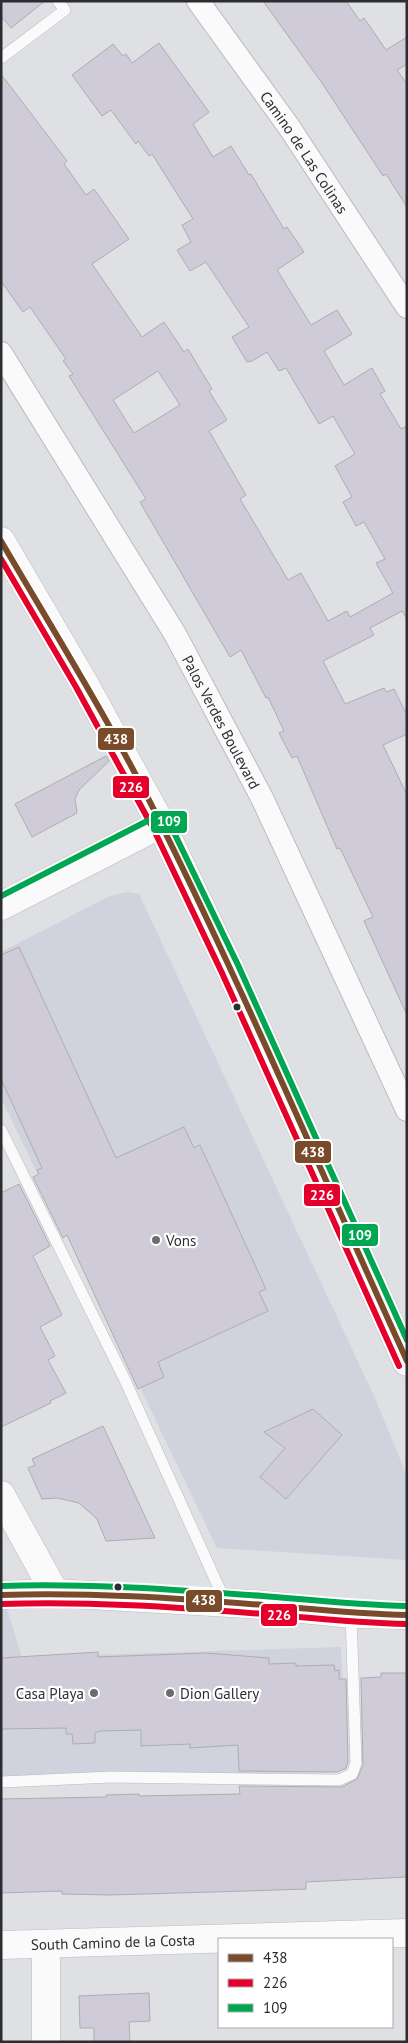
<svg xmlns="http://www.w3.org/2000/svg" width="408" height="2043" font-family="'PT Sans',sans-serif">
  <style>
    .built { fill: #d0d3dd }
    .building { fill: #cfcbd8; stroke: #adadb0; fill-rule: evenodd }
    .lines { fill: none; stroke-linecap: round; stroke-linejoin: round }
    .lane-casing { stroke: #b9babe; stroke-width: 12 }
    .street-casing { stroke: #b9babe; stroke-width: 24 }
    .secondary-casing { stroke: #b9babe; stroke-width: 29 }
    .primary-casing { stroke: #b9babe; stroke-width: 29 }
    .lane { stroke: #fafafb; stroke-width: 11 }
    .street { stroke: #fafafb; stroke-width: 22 }
    .secondary { stroke: #fafafb; stroke-width: 28 }
    .primary { stroke: #fafafb; stroke-width: 28 }
    .bus-1-casing { stroke: #fff; stroke-width: 10 }
    .bus-2-casing { stroke: #fff; stroke-width: 10 }
    .bus-3-casing { stroke: #fff; stroke-width: 10 }
    .bus-1 { stroke: #7a4b2a; stroke-width: 6 }
    .bus-2 { stroke: #e4002b; stroke-width: 6 }
    .bus-3 { stroke: #00a651; stroke-width: 6 }
    .bus-dot { fill: #2c2d30; stroke: #fff; stroke-width: 2 }
    .poi-dot { fill: #6b6c6f; stroke: #fff; stroke-width: 2 }
    .labels { text-anchor: middle; dominant-baseline: central; stroke-width: 4.5; stroke-linejoin: round; paint-order: stroke }
    .street-label { font-size: 15px; fill: #2c2d30; stroke: #fff }
    .poi-label { font-size: 15px; fill: #2c2d30; stroke: #fff; text-anchor: start }
    .line-badge { stroke: #fff; stroke-width: 2 }
    .badge-label { font-size: 14px; text-anchor: middle; font-weight: bold; fill: #fff }
  </style>
  <rect width="100%" height="100%" fill="#dfe0e4"/>
  <!-- built -->
  <path class="built" d="M128,892L139,894L375,1398L407,1476V1560L217,1548L1,1098V952L110,896Z
    M1,1590L22,1657L341,1647L346,1763L330,1772L1,1779Z"/>
  <!-- building -->
  <path class="building" d="M1,1H45L11,28L1,16Z
    M263,1H346L360,21L364,18L386,50L407,37V64L397,70L407,84V207L386,174L383,176L322,83Z
    M159,43L209,112L193,124L213,157L231,146L249,175L251,174L284,229L287,227L304,252L277,270L311,325L337,310L352,334L324,351L344,385L372,368L385,391L380,394L401,429L407,426V619L402,611L370,628L374,635L323,661L345,704L384,688L386,692L394,689L407,715V734L383,745L407,795V1015L364,921L373,917L340,848L337,849L297,756L292,758L279,733L284,731L268,697L266,698L241,650L230,657L140,502L146,499L69,376L73,374L63,361L66,359L30,307L23,312L1,281V74L67,161L64,164L86,195L94,189L129,239L92,264L142,337L164,322L184,352L188,349L212,389L209,391L227,420L209,431L246,495L240,499L288,580L301,573L328,621L347,611L350,617L393,593L376,563L385,559L364,522L356,526L343,502L352,497L335,466L355,454L333,416L319,424L286,368L279,371L267,352L252,361L247,362L232,337L249,327L206,262L190,271L177,250L191,242L182,225L193,219L152,154L149,156L138,141L136,144L111,110L102,116L72,75L113,44L123,56L126,54L132,63ZM158,371L180,405L134,433L113,400Z
    M106,756L109,761L79,790L75,799L77,813L32,837L15,804Z
    M19,947L116,1158L184,1127L194,1148L200,1145L266,1289L259,1292L268,1311L158,1362L164,1377L138,1389L67,1235L63,1238L33,1177L39,1174L37,1170L42,1168L1,1079V955Z
    M19,1184L50,1246L33,1256L62,1315L40,1327L55,1356L48,1360L66,1393L50,1401L51,1403L1,1427V1193Z
    M313,1409L342,1435L286,1499L260,1477L285,1448L264,1432Z
    M103,1426L155,1538L106,1541L97,1519L79,1503L57,1498L42,1499L28,1468L35,1465L32,1459Z
    M98,1652V1657L206,1653L269,1658V1664L296,1663V1666L334,1665L335,1671L339,1670V1679H346L348,1762L346,1768L337,1772L239,1771L238,1745L190,1748V1744L141,1746V1730L100,1731L95,1733V1743L73,1744L72,1734H66V1728L1,1729V1658Z
    M381,1673H407V1877L306,1882V1889L246,1891L110,1895L62,1894V1891L1,1893V1799L106,1797V1795L139,1794V1796L240,1794L239,1786L342,1787L357,1779L363,1765L361,1678L381,1677Z
    M149,1993L150,2021L129,2022L130,2042H94V2028H80L79,1996Z"/>
  <g class="lines">
    <defs>
      <path id="lane" d="M1,58L65,10L58,1
        M1,1130L124,1378L225,1601
        M1,1782L111,1777L339,1780L352,1774L356,1763L351,1614"/>
      <g id="street">
        <path id="s1" d="M198,1L289,127L407,307"/>
        <path id="s2" d="M1,353L175,634L262,798L407,1110"/>
      </g>
      <g id="secondary">
        <path d="M1,906L161,824"/>
        <path d="M1,1495L55,1593"/>
        <path d="M1,1595L55,1593L263,1605L351,1614L407,1615"/>
        <path id="s3" d="M1,1945L407,1933"/>
        <path d="M46,2042V1944"/>
      </g>
      <path id="primary" d="M1,541L84,683L161,824L230,969L407,1362"/>
    </defs>
    <!-- lane casing -->
    <use href="#lane" class="lane-casing"/>
    <!-- street casing -->
    <use href="#street" class="street-casing"/>
    <!-- secondary casing -->
    <use href="#secondary" class="secondary-casing"/>
    <!-- primary casing -->
    <use href="#primary" class="primary-casing"/>
    <!-- lane -->
    <use href="#lane" class="lane"/>
    <!-- street -->
    <use href="#street" class="street"/>
    <!-- secondary -->
    <use href="#secondary" class="secondary"/>
    <!-- primary -->
    <use href="#primary" class="primary"/>
    <defs>
      <path id="bus-1" d="M1,541C56,635 114,728 162,826C249,1002 326,1183 407,1361
        M1,1595C88,1592 176,1598 263,1605C311,1609 358,1614 407,1615"/>
      <path id="bus-2" d="M1,559L76,687L153,828L222,973L399,1366
        M1,1604C88,1601 176,1607 263,1614C311,1618 358,1623 407,1624"/>
      <path id="bus-3" d="M1,896L157,816L162,815L167,818L238,965L407,1340
        M1,1586C88,1583 176,1590 263,1596C311,1600 358,1605 407,1606"/>
    </defs>
    <!-- bus-1 casing -->
    <use href="#bus-1" class="bus-1-casing"/>
    <!-- bus-2 casing -->
    <use href="#bus-2" class="bus-2-casing"/>
    <!-- bus-3 casing -->
    <use href="#bus-3" class="bus-3-casing"/>
    <!-- bus-1 -->
    <use href="#bus-1" class="bus-1"/>
    <!-- bus-2 -->
    <use href="#bus-2" class="bus-2"/>
    <!-- bus-3 -->
    <use href="#bus-3" class="bus-3"/>
  </g>
  <!-- markers -->
  <g class="bus-dot">
    <circle cx="237" cy="1007" r="4.5"/>
    <circle cx="118" cy="1587" r="4.5"/>
  </g>
  <g class="poi-dot">
    <circle cx="156" cy="1240" r="5"/>
    <circle cx="94" cy="1693" r="5"/>
    <circle cx="170" cy="1693" r="5"/>
  </g>
  <g class="labels">
    <!-- street labels -->
    <g class="street-label">
      <text stroke="none"><textPath href="#s1" startOffset="185">Camino de Las Colinas</textPath></text>
      <text stroke="none"><textPath href="#s2" startOffset="430">Palos Verdes Boulevard</textPath></text>
      <text stroke="none"><textPath href="#s3" startOffset="112">South Camino de la Costa</textPath></text>
    </g>
    <!-- poi labels -->
    <g class="poi-label">
      <text x="166" y="1240">Vons</text>
      <text x="84" y="1693" text-anchor="end">Casa Playa</text>
      <text x="180" y="1693">Dion Gallery</text>
    </g>
  </g>
  <g class="line-badge">
    <rect x="97" y="727" width="38" height="24" rx="5" fill="#7a4b2a"/>
    <rect x="112" y="775" width="38" height="24" rx="5" fill="#e4002b"/>
    <rect x="150" y="810" width="38" height="24" rx="5" fill="#00a651"/>
    <rect x="294" y="1140" width="38" height="24" rx="5" fill="#7a4b2a"/>
    <rect x="303" y="1183" width="38" height="24" rx="5" fill="#e4002b"/>
    <rect x="341" y="1223" width="38" height="24" rx="5" fill="#00a651"/>
    <rect x="185" y="1589" width="38" height="24" rx="5" fill="#7a4b2a"/>
    <rect x="260" y="1603" width="38" height="24" rx="5" fill="#e4002b"/>
  </g>
  <g class="badge-label">
    <text x="116" y="744">438</text>
    <text x="131" y="792">226</text>
    <text x="169" y="826">109</text>
    <text x="313" y="1157">438</text>
    <text x="322" y="1200">226</text>
    <text x="360" y="1240">109</text>
    <text x="204" y="1605">438</text>
    <text x="279" y="1620">226</text>
  </g>
  <!-- border -->
  <rect width="408" height="2043" fill="none" stroke="#2c2d30" stroke-width="5"/>
  <!-- legend -->
  <rect x="218" y="1938" width="175" height="90" fill="#ffffff" stroke="#ababac"/>
  <rect x="228" y="1954" width="25" height="8" fill="#7a4b2a" stroke="#ababac"/>
  <text x="263" y="1963" font-size="15" fill="#2c2d30">438</text>
  <rect x="228" y="1979" width="25" height="8" fill="#e4002b" stroke="#ababac"/>
  <text x="263" y="1988" font-size="15" fill="#2c2d30">226</text>
  <rect x="228" y="2004" width="25" height="8" fill="#00a651" stroke="#ababac"/>
  <text x="263" y="2013" font-size="15" fill="#2c2d30">109</text>
</svg>
